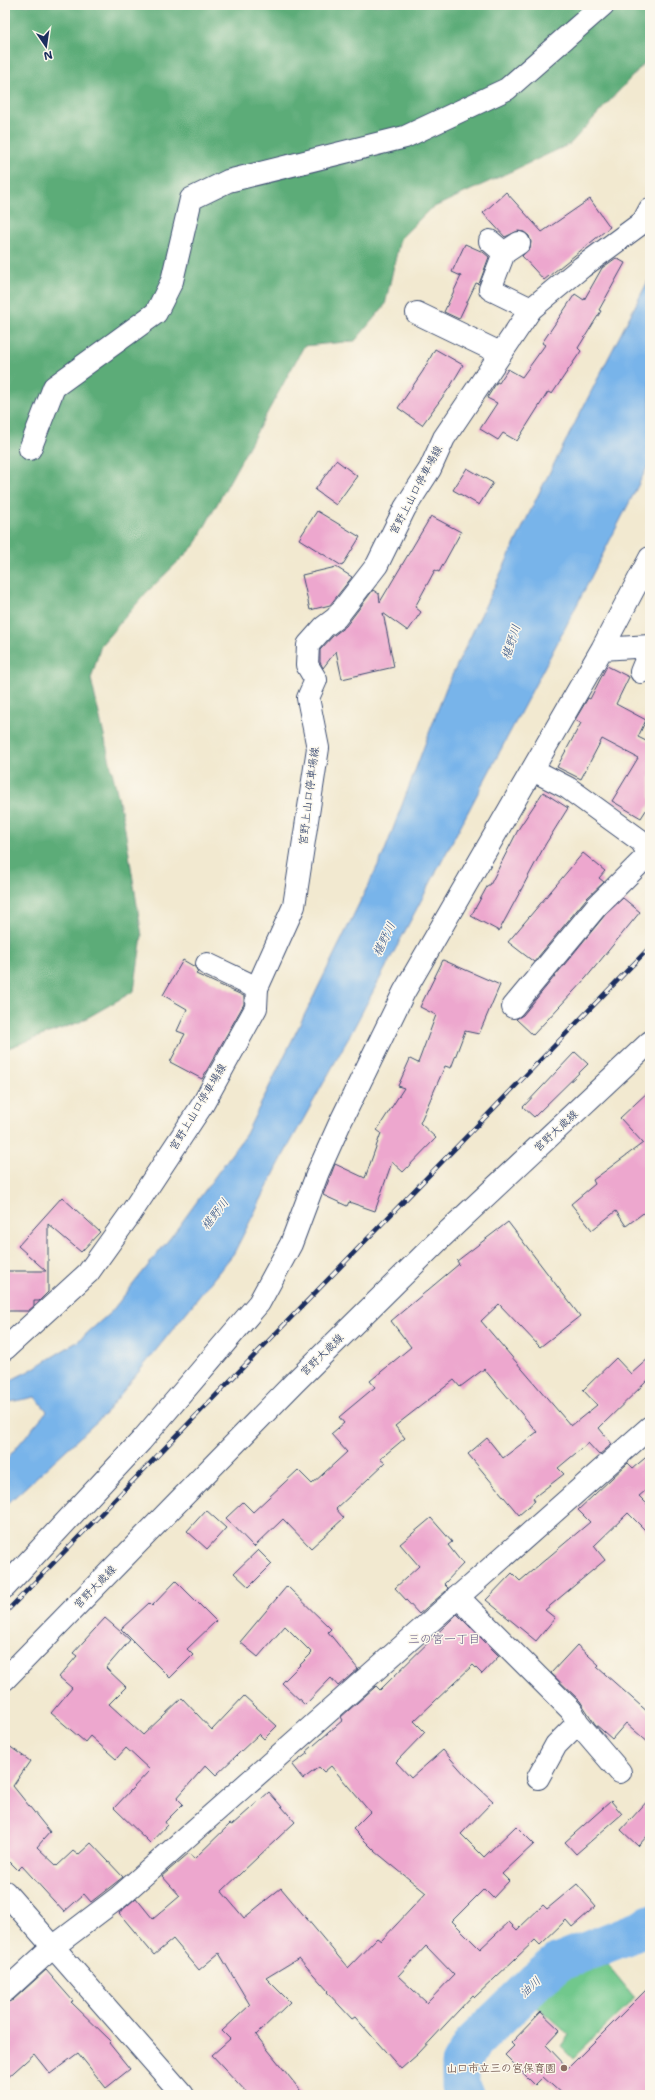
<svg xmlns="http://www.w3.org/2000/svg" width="655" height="2100" font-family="'Shantell Sans','Klee One',sans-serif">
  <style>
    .green { fill: #71c88c; stroke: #467c75 }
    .forest { fill: #5cac78; stroke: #3c6e6b }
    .water { fill: #78b4ea; stroke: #4a72a4 }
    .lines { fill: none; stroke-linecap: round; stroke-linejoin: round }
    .river { stroke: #78b4ea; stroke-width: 39 }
    .building { fill: #eda7ce; fill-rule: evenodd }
    .minor-casing { stroke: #3b4b6f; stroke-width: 24 }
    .tertiary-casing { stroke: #3b4b6f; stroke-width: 24 }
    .secondary-casing { stroke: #3b4b6f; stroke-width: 24 }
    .minor { stroke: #fff; stroke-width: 22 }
    .tertiary { stroke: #fff; stroke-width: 22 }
    .secondary { stroke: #fff; stroke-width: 22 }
    .rail-casing { stroke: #1b2f5e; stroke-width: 4.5 }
    .rail { stroke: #fbf7ec; stroke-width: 3; stroke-dasharray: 9; stroke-linecap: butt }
    .education-dot { fill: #8d6e63; stroke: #fbf7ec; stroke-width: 1.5 }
    .labels { text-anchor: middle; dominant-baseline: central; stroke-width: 3; stroke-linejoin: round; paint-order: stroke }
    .street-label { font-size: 11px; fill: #1b2f5e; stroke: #fbf7ec }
    .education-label { font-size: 11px; font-weight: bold; fill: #785e54; stroke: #fbf7ec; text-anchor: end }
    .water-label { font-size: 12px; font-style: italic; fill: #375788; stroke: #fbf7ec }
    .neighbourhood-label { font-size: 12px; fill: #645985; stroke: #fbf7ec }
  </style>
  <rect width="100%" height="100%" fill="#fbf7ec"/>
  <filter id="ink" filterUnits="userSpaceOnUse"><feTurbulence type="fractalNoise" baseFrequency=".025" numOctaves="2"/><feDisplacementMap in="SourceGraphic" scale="8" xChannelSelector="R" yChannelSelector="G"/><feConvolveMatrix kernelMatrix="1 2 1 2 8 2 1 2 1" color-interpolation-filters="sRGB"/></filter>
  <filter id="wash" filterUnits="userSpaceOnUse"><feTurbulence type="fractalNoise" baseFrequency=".012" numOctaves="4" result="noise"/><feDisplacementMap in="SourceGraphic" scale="16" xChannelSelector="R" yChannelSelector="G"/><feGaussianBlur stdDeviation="0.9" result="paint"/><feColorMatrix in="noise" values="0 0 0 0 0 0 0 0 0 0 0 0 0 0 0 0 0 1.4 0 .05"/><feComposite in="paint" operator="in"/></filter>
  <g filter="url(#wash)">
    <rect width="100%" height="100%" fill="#f2e9d0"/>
    <!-- green -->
    <path class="green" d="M607,1964L635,1998L573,2058L561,2046L569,2035L532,2002L562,1978Z"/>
    <!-- forest -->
    <path class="forest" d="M5,5H650V57L570,144L430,209L400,239L385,305L355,341L304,346L194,546L146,593L101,645L91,679L124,823L142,936L134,991L80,1022L5,1049Z"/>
    <!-- water -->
    <path class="water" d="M650,277V462L564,630L349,1037L283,1156L234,1253L104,1415L5,1506V1461L47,1411L35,1397L5,1403V1383L29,1371L77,1342L111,1312L174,1233L246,1134L384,853L446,688L538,495Z"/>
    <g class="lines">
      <!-- river -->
      <path class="river" d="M464,2095L460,2086V2065L472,2044L536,1981L559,1962L643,1929L650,1924"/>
    </g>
    <g id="blocks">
      <!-- building -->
      <path class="building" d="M506,192L542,232L590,199L610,227L544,280L522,256L530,248L531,242L529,236L524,232L518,231L505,237L483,213Z
        M465,244L483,252L489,257L479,284L476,283L459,319L444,312L461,276L452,272Z
        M616,258L625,263L599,310L601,311L578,348L581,351L552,394L548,392L517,441L503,433L498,440L480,429L497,403L487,398L497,382L499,383L508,369L522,377L545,345L542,343L575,294L584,300L602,268Z
        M435,349L463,365L450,387L422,425L398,408L423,371Z
        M336,460L357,476L336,505L315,490Z
        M467,468L493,483L479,505L453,490Z
        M317,511L360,537L342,566L299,539Z
        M431,516L461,532L439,572L435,570L415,607L421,612L408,631L383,613L394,667L342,679L336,651L323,668L320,662V650L333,636L346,626L373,590L379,594L380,602Z
        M336,567L352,577L330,605L310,610L302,575Z
        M607,666L629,677L616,704L646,720L638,737L648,742L650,739V804L641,818L612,801L638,758L602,739L581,779L557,767L581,723L575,720L588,698L590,699Z
        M543,792L568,808L545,845L499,931L471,916L488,885H490L519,828Z
        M583,853L605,871L599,878L604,882L586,899L534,962L508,942Z
        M623,898L640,912L586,978L533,1035L516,1019L523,1015L605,915Z
        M183,960L195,967L198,972L196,974L244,996V1004L202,1079L170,1062L185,1034L177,1031L187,1009L163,995Z
        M443,960L500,985L479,1034L465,1031L451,1068L445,1066L420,1123L436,1138L403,1172L392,1162L375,1211L349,1202L347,1206L323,1195L335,1164L365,1178L381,1133L377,1130L404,1088L398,1086L410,1059L418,1063L436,1015L420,1007Z
        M575,1052L588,1064L534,1117L523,1107Z
        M650,1090V1208L626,1226L616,1211L592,1230L571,1204L595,1184L593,1180L643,1143L620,1118Z
        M62,1197L100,1232L81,1252L48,1224V1292L39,1301H34V1306L28,1311H5V1271H46L18,1246Z
        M508,1222L580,1316L540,1347L499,1304L481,1321L571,1426L597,1405L583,1390L616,1358L631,1374L650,1357V1378L599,1428L612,1444L599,1455L588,1443L558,1468L564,1474L533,1498L535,1501L519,1515L468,1454L487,1438L503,1458L537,1432L484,1369L460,1387L454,1380L395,1426L405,1438L380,1459L385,1463L336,1509L344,1518L311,1548L283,1519L254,1547L226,1518L243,1502L253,1512L298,1470L312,1484L347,1452L331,1434L344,1423L339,1417L375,1387L370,1381L411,1347L391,1321L459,1264L457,1261Z
        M650,1454V1487L639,1496L650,1507V1535L628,1513L594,1546L605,1560L545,1610L555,1618L536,1641L486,1600L512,1573L520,1581L590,1522L578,1510L628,1463L633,1468Z
        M206,1510L226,1528L207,1549L187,1531Z
        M431,1518L452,1542L448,1545L463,1564L444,1584L448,1588L446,1591L419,1614L395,1588L419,1566L400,1544Z
        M258,1550L272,1564L249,1587L234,1573Z
        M176,1581L216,1621L187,1649L193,1655L170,1678L121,1629L149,1603L152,1606Z
        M287,1586L331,1629L328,1632L358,1669L338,1686L331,1678L305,1705L282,1683L312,1653L285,1626L258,1657L240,1642Z
        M457,1614L499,1656L482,1674L473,1665L414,1721L425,1732L396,1762L411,1778L443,1750L466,1776L493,1801L461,1834L484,1857L516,1826L534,1844L502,1874L509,1881L493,1898L484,1889L452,1921L480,1949L509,1922L517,1930L543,1905L547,1909L577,1884L596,1906L572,1927L566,1920L540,1945L535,1940L475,1997L473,1995L418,2054L401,2069L355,2017L352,2019L327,1992L328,1991L299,1958L266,1978L290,2002L256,2035L304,2095H249L212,2055L230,2039L222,2031L250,2005L219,1953L199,1970L173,1939L154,1955L119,1913L136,1898L153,1919L180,1896L162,1876L189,1853L194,1859L230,1824L232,1825L269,1792L295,1822L222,1891L223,1893L244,1918L281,1888L348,1968L377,1938L381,1941L426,1893L376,1852L353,1829L370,1812L331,1766L324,1772L319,1767L303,1779L292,1765L308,1753L306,1752L343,1720L341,1717L374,1688L376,1686L380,1690ZM426,1946L454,1975L427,2003L398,1976Z
        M105,1618L130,1640L106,1668L126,1687L109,1704L143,1735L182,1698L212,1730L244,1696L277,1726L264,1739L259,1734L216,1775L206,1765L177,1798L183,1804L165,1822L167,1825L150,1843L114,1808L150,1770L126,1748L116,1759L90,1736L85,1742L51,1713L72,1688L59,1677L77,1656L73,1653Z
        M577,1645L599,1665L597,1667L650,1714V1744L626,1723L612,1739L595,1724L580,1701L551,1673Z
        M5,1743L30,1761L13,1786L50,1832L37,1847L57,1866L73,1851L78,1855L91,1843L123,1877L91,1902L84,1894L64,1912L22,1866L18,1870L5,1857Z
        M650,1798V1833L638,1846L621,1830Z
        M611,1801L622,1814L576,1854L565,1842Z
        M46,1970L73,2001L71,2002L111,2041L109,2043L130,2069L106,2088L78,2053L50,2074L34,2054L5,2080V2003L13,2000Z
        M650,1986V2095H563L543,2077L535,2085L505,2055L514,2046L511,2043L541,2012L560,2030L546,2045L568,2068Z"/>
    </g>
  </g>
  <g filter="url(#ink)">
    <use href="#blocks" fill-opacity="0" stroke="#3b4b6f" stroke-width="1"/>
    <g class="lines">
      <defs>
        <path id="minor" d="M490,241L504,253
          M519,243L504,253L490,289L531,309
          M417,313L500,353
          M30,449L54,387L156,313L172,281L191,199L228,181L405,137L507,89L603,5
          M602,649L650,646
          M641,672L650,650
          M207,964L257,988
          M513,1007L596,907L649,854L641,841L568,788L533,770
          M5,1587L141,1441L259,1303L291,1244L318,1172L340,1123L404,992L602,649L650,558
          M457,1596L571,1710L578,1723L620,1772
          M538,1778L556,1745L578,1723
          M5,1991L53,1947L119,1897L650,1427"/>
        <path id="tertiary" d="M5,1892L183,2095"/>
        <path id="secondary" d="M5,1349L88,1273L131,1213L203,1104L256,1008L257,988L294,906L318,748L308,698L316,680L307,665L308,645L324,627L336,618L377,565L405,508L430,469L444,438L531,309L582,267L643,222L650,209
          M5,1679L294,1383L442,1237L650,1042"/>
      </defs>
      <!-- minor casing -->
      <use href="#minor" class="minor-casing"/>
      <!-- tertiary casing -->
      <use href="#tertiary" class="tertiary-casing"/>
      <!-- secondary casing -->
      <use href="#secondary" class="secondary-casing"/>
      <!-- minor -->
      <use href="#minor" class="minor"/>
      <!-- tertiary -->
      <use href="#tertiary" class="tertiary"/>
      <!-- secondary -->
      <use href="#secondary" class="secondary"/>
      <defs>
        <path id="rail" d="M5,1613L650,947"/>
      </defs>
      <!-- rail casing -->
      <use href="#rail" class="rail-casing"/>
      <!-- rail -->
      <use href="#rail" class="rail"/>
    </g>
  </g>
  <!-- markers -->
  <circle class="education-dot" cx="564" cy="2068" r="4"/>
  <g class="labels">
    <!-- street labels -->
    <g class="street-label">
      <text transform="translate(416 490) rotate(-62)">宮野上山口停車場線</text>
      <text transform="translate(309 796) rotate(-83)">宮野上山口停車場線</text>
      <text transform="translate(198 1107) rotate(-59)">宮野上山口停車場線</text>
      <text transform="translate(556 1131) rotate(-43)">宮野大歳線</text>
      <text transform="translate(322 1355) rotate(-44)">宮野大歳線</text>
      <text transform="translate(95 1587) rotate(-46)">宮野大歳線</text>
    </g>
    <!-- education labels -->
    <g class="education-label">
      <text x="556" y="2068">山口市立三の宮保育園</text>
    </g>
    <!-- water labels -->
    <g class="water-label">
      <text transform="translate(511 642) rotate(-72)">椹野川</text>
      <text transform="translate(384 939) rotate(-64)">椹野川</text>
      <text transform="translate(215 1214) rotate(-52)">椹野川</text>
      <text transform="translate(530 1987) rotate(-43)">油川</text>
    </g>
    <!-- neighbourhood labels -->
    <g class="neighbourhood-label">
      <text x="444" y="1639">三の宮一丁目</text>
    </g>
  </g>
  <!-- margin -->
  <rect width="655" height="2100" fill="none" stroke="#fbf7ec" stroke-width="20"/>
  <!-- north arrow -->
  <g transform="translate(46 46) rotate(167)" stroke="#fbf7ec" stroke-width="3" paint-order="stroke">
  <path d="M0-3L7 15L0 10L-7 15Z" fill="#1b2f5e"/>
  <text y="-6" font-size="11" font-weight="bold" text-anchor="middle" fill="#1b2f5e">N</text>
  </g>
</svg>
